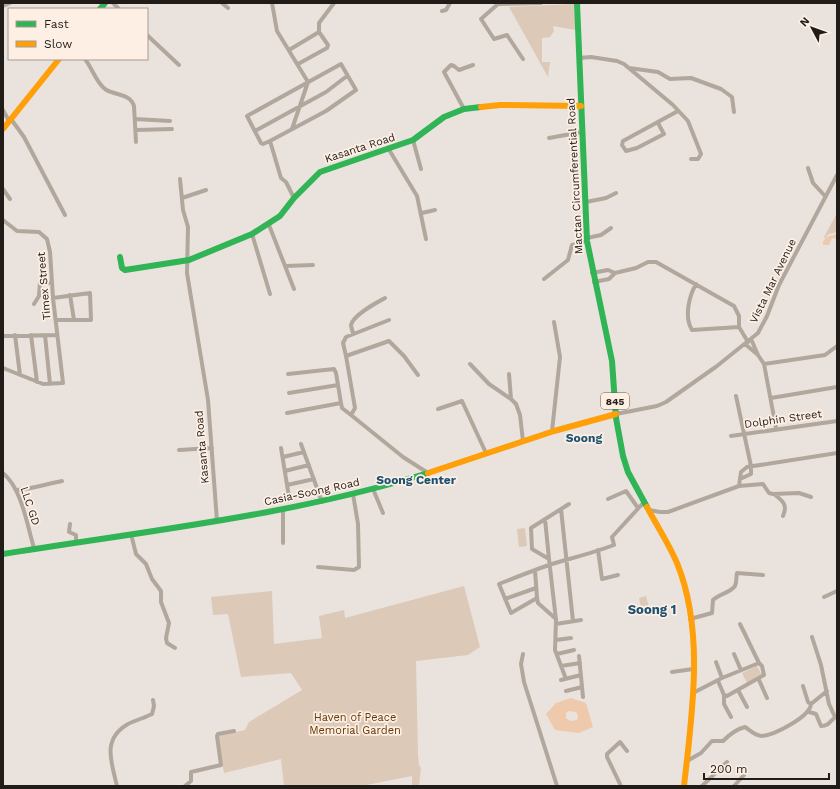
<svg xmlns="http://www.w3.org/2000/svg" width="840" height="789" font-family="'Work Sans',sans-serif">
  <style>
    .green { fill: #dcc9b8 }
    .water { fill: #eec9ab; fill-rule: evenodd }
    .lines { fill: none; stroke-linecap: round; stroke-linejoin: round }
    .street { stroke: #b2a79c; stroke-width: 4 }
    .fast { stroke: #30b455; stroke-width: 6 }
    .slow { stroke: #ff9f0a; stroke-width: 6 }
    .labels { text-anchor: middle; dominant-baseline: central; stroke-width: 3.5; stroke-linejoin: round; paint-order: stroke }
    .shield { fill: #feefe4; stroke: #635b55; stroke-width: 1 }
    .shield-label { font-size: 10px; font-weight: bold; fill: #211c18 }
    .street-label { font-size: 11px; fill: #211c18; stroke: #feefe4 }
    .park-label { font-size: 11px; fill: #653704; stroke: #feefe4 }
    .neighbourhood-label { font-size: 12px; font-weight: bold; fill: #1b5173; stroke: #feefe4 }
    .quarter-label { font-size: 13px; font-weight: bold; fill: #1b5173; stroke: #feefe4 }
  </style>
  <rect width="100%" height="100%" fill="#eae3dd"/>
  <!-- green -->
  <path class="green" d="M574,4L576,30L553,26L554,31L550,37L542,38V62H550L548,77L509,7Z
    M837,213V232L829,234L823,239Z
    M525,528L527,546L519,547L517,529Z
    M464,586L480,647L468,655L416,661L418,755L419,765L421,768L419,786H412V776L361,786H284L281,759L224,773L218,736L245,730L249,722L302,690L291,673L241,677L228,614L213,615L211,597L272,591L274,644L322,638L319,616L344,610L345,618Z
    M646,596L650,611L642,613L639,598Z
    M757,666L762,675L747,683L742,673Z"/>
  <!-- water -->
  <path class="water" d="M837,234V239L832,238L829,245H823V242L826,237Z
    M571,698L586,703L593,727L579,733L555,730L546,714L556,703ZM568,711L576,712L578,715L577,720L570,721L566,718V713Z"/>
  <g class="lines">
    <!-- street -->
    <path class="street" d="M113,3L119,9
      M222,3L228,8
      M272,3L277,31L308,82L292,129
      M3,6L10,3
      M442,11L446,10L450,3
      M319,32V23L334,3
      M147,35L179,65
      M289,50L319,32L328,45L327,48L298,64
      M579,58L591,57L617,61L624,64L673,105L688,121L701,154L698,159H691
      M85,59C92,68 96,82 105,89C115,96 130,93 134,106L136,142
      M523,59L507,35L494,39L481,19L498,4L541,3
      M341,64L356,90L326,111L270,141L263,144L261,143L247,116Z
      M629,68L658,72L670,79L691,78L721,89L732,97L734,112
      M464,109L444,72L451,65L454,66L459,70L473,65
      M3,110L9,121
      M11,119L24,137L65,215
      M135,119L170,121
      M658,123L664,134L637,148L626,151L622,145L623,141L678,111
      M136,130L172,129
      M255,131L326,92L347,76
      M549,138L582,132
      M413,140L421,169
      M270,141L281,178L286,182L294,198
      M388,148L417,196L426,239
      M808,168L813,183L825,196
      M180,179L183,210L188,227L187,273L208,400L217,521
      M3,189L10,199
      M182,198L206,190
      M586,202L606,198L616,193
      M422,213L435,210
      M3,220L17,231L39,232L47,239L50,252L53,298L63,383L43,384L3,368
      M269,225L294,289
      M252,234L270,294
      M587,238L601,235L611,228
      M286,266L313,265
      M592,273L608,270L615,273
      M544,279L568,260L572,245L587,241
      M594,282L609,279L615,273L636,268L648,262H656L734,306L739,316V327L748,342
      M696,284C689,296 684,317 692,330L739,327
      M70,295L74,320
      M53,298L90,293L91,320H56
      M34,304L39,296L40,282L52,283
      M353,334C353,331 351,328 351,325C353,315 376,303 385,298
      M15,335L20,375
      M31,335L37,382
      M45,335L50,384
      M3,336L57,335
      M745,344L758,355L751,339
      M758,355L764,364L776,428
      M346,356L343,343L346,337L389,320
      M470,364L489,384L511,399
      M764,364L825,355L837,346
      M288,374L334,369L336,373L341,403
      M509,374L511,399L516,404L520,415L523,441
      M418,375L404,356L389,341L346,356L355,408L351,415L403,457L428,473
      M289,393L338,385
      M736,396L751,466V474L740,479
      M771,398L837,387
      M438,409L462,401L486,453
      M287,413L341,403L342,408L351,415
      M616,414L657,406L666,402L717,366L758,333L767,316L779,285L837,175
      M552,431L560,357L554,322
      M731,436L837,421
      M301,444L322,502
      M281,448L289,497L319,493
      M179,450L212,448
      M283,457L304,452
      M285,471L309,465
      M3,473C22,489 27,525 34,548
      M287,485L314,479
      M739,486L741,472L747,467L837,453
      M373,489L383,513
      M16,490C32,489 46,484 62,481
      M774,494C783,501 788,505 783,516
      M608,499L626,491L638,508
      M561,509L573,621
      M649,510L660,512H668L739,486L763,484L769,493L773,494L799,493L811,497
      M545,519L549,559
      M70,524L69,532L76,535V542
      M131,534L136,554L146,564L152,579L161,591V602L169,623L166,638L167,643L175,648
      M283,543V509
      M598,550L602,579L618,575
      M318,567L354,570L359,567L358,524L353,494
      M535,570L537,598L511,613L499,584C517,577 534,570 552,564C572,558 593,553 614,545L612,537L645,501
      M824,597L837,591
      M537,598L538,603L556,619
      M505,599L536,588
      M690,619L712,613L713,600C719,594 730,593 735,586C737,582 736,577 737,573L763,575
      M556,624L581,620
      M812,637L821,665L829,704L835,717
      M556,640L571,638
      M523,654L521,664L524,682L557,786
      M557,654L574,650
      M734,654L741,670
      M579,656L583,697
      M716,662L722,678
      M561,666L580,663
      M672,672L693,669
      M566,679L555,650L556,620L549,559L532,549L531,528L569,504
      M561,680L581,675
      M759,680L767,698
      M718,681L724,695L727,696L764,675L762,666L759,663L740,624
      M803,686L808,702L811,704L827,691
      M738,690L747,707
      M566,691L582,687
      M693,693L722,678L759,663
      M724,695V704L731,717
      M809,712L816,714L821,726C830,726 830,720 837,716
      M687,761L701,753L712,741H723C730,734 736,729 745,727C751,731 755,736 762,736C774,735 810,717 811,704
      M117,786C111,761 102,739 128,724C136,720 144,718 152,714L154,706L153,700
      M185,786L191,781V772L221,765L217,736L218,734L234,731
      M621,786L607,757V754L620,742L627,751
      M702,786L727,762
      M734,786L744,775"/>
    <!-- fast -->
    <path class="fast" d="M577,3L587,241L612,361L616,418L623,456L628,472L647,507
      M100,9L105,3
      M120,257L122,268L125,270L189,260L252,234L280,216L294,198L320,172L413,140L444,117L464,109L481,107
      M3,554C145,531 290,516 428,473"/>
    <!-- slow -->
    <path class="slow" d="M481,107L500,105L581,106
      M3,129L59,59
      M428,473L554,431L616,414
      M647,507C657,526 669,544 677,563C705,632 692,714 684,786"/>
  </g>
  <g class="labels">
    <!-- shield labels -->
    <rect class="shield" x="601" y="393" width="28" height="16" rx="3"/>
    <g class="shield-label">
      <text x="615" y="401">845</text>
    </g>
    <!-- street labels -->
    <g class="street-label">
      <text transform="translate(360 148) rotate(-18)">Kasanta Road</text>
      <text transform="translate(575 176) rotate(-93)">Mactan Circumferential Road</text>
      <text transform="translate(773 281) rotate(-64)">Vista Mar Avenue</text>
      <text transform="translate(44 286) rotate(-95)">Timex Street</text>
      <text transform="translate(783 419) rotate(-8)">Dolphin Street</text>
      <text transform="translate(202 447) rotate(-95)">Kasanta Road</text>
      <text transform="translate(312 492) rotate(-12)">Casia-Soong Road</text>
      <text transform="translate(30 506) rotate(72)">LLC GD</text>
    </g>
    <!-- park labels -->
    <g class="park-label">
      <text x="355" y="717">Haven of Peace<tspan x="355" dy="13">Memorial Garden</tspan></text>
    </g>
    <!-- neighbourhood labels -->
    <g class="neighbourhood-label">
      <text x="584" y="438">Soong</text>
      <text x="416" y="480">Soong Center</text>
    </g>
    <!-- quarter labels -->
    <g class="quarter-label">
      <text x="652" y="609">Soong 1</text>
    </g>
  </g>
  <!-- border -->
  <rect width="840" height="789" fill="none" stroke="#211c18" stroke-width="8"/>
  <!-- legend -->
  <rect x="8" y="8" width="140" height="52" fill="#feefe4" stroke="#a69b92"/>
  <rect x="16" y="21" width="20" height="6" fill="#30b455" stroke="#a69b92"/>
  <text x="44" y="28" font-size="12" fill="#211c18">Fast</text>
  <rect x="16" y="41" width="20" height="6" fill="#ff9f0a" stroke="#a69b92"/>
  <text x="44" y="48" font-size="12" fill="#211c18">Slow</text>
  <!-- north arrow -->
  <g transform="translate(812 28) rotate(311)" stroke="#feefe4" stroke-width="3" paint-order="stroke">
  <path d="M0-3L7 15L0 10L-7 15Z" fill="#211c18"/>
  <text y="-6" font-size="11" font-weight="bold" text-anchor="middle" fill="#211c18">N</text>
  </g>
  <!-- scale -->
  <path d="M704 773v6h125v-6" fill="none" stroke="#211c18" stroke-width="2"/>
  <text x="710" y="773" font-size="12" fill="#211c18" stroke="#feefe4" stroke-width="3" paint-order="stroke">200 m</text>
</svg>
